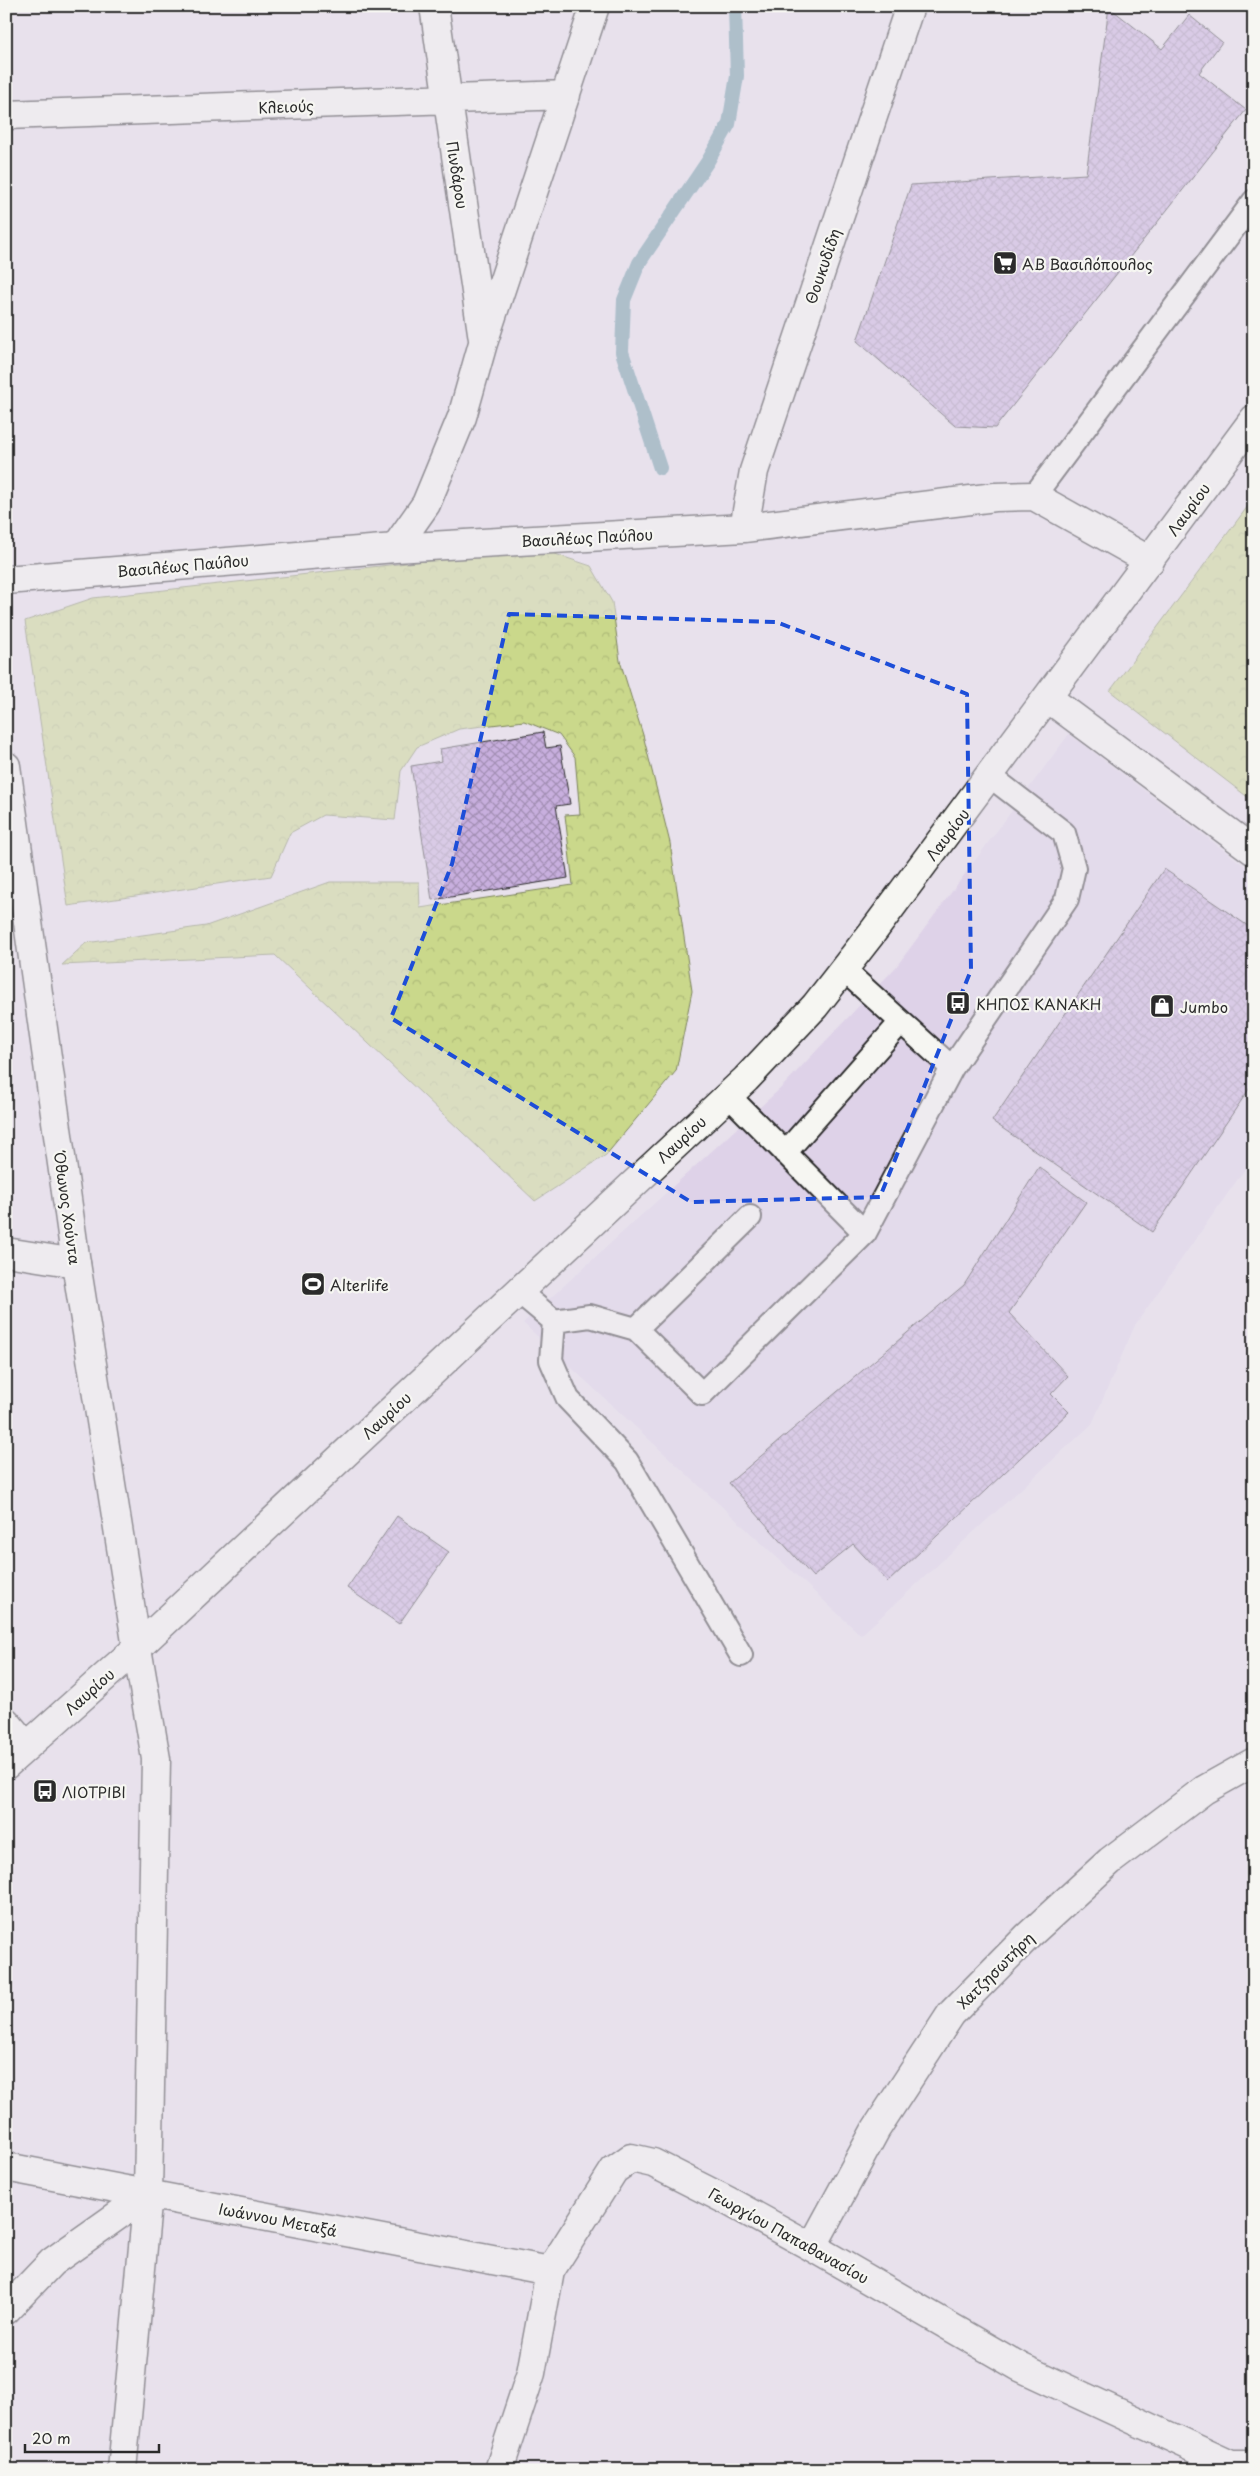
<svg xmlns="http://www.w3.org/2000/svg" width="1260" height="2476" font-family="'Playpen Sans',sans-serif">
  <style>
    .built { fill: #ded2e8 }
    .forest { fill: url(#forest-crowns); stroke: #7a825b }
    .lines { fill: none; stroke-linecap: round; stroke-linejoin: round }
    .stream { stroke: #6794a1; stroke-width: 14 }
    .building { fill: url(#building-cross-hatch); stroke: #2b2b2b }
    .service-casing { stroke: #2b2b2b; stroke-width: 26 }
    .minor-casing { stroke: #2b2b2b; stroke-width: 31 }
    .tertiary-casing { stroke: #2b2b2b; stroke-width: 31 }
    .primary-casing { stroke: #2b2b2b; stroke-width: 31 }
    .service { stroke: #f6f6f2; stroke-width: 22 }
    .minor { stroke: #f6f6f2; stroke-width: 28 }
    .tertiary { stroke: #f6f6f2; stroke-width: 28 }
    .primary { stroke: #f6f6f2; stroke-width: 28 }
    .marked { fill: none; stroke: #1d4ed8; stroke-width: 4; stroke-dasharray: 10 6; stroke-linejoin: round }
    .labels { text-anchor: middle; dominant-baseline: central; stroke-width: 4.5; stroke-linejoin: round; paint-order: stroke }
    .street-label { font-size: 15px; fill: #2b2b2b; stroke: #f6f6f2 }
    .poi-label { font-size: 15px; fill: #2b2b2b; stroke: #f6f6f2; text-anchor: start }
  </style>
  <defs>
    <pattern id="forest-crowns" width="20" height="18" patternUnits="userSpaceOnUse" patternTransform="scale(1.25)"><rect width="20" height="18" fill="#cad88b"/><path d="M2 6a3 3 0 1 1 6 0M12 15a3 3 0 1 1 6 0" fill="none" stroke="#aeba78"/></pattern>
    <pattern id="building-cross-hatch" width="8" height="8" patternUnits="userSpaceOnUse" patternTransform="scale(1.25)"><rect width="8" height="8" fill="#c8afde"/><path d="M0 0l8 8M0 8l8-8" fill="none" stroke="#a38fb4"/></pattern>
  </defs>
  <rect width="100%" height="100%" fill="#e8e1ec"/>
  <filter id="ink" filterUnits="userSpaceOnUse"><feTurbulence type="fractalNoise" baseFrequency=".02" numOctaves="2"/><feDisplacementMap in="SourceGraphic" scale="10" xChannelSelector="R" yChannelSelector="G"/><feConvolveMatrix kernelMatrix="1 2 1 2 8 2 1 2 1" color-interpolation-filters="sRGB"/></filter>
  <g filter="url(#ink)">
    <!-- built -->
    <path class="built" d="M1069,734L1254,873V1156L1135,1325L1092,1424L861,1635L523,1323L782,1087L896,967Z"/>
    <!-- forest -->
    <path class="forest" d="M1254,498V802L1110,691Z
      M543,550L591,566L612,602L620,661L643,735L670,843L692,991L676,1071L606,1155L535,1201L275,955L62,965L86,943L206,926L330,882H419L420,908L573,885L565,815L580,814L575,757L559,735L524,721L459,729L417,747L401,771L395,820L323,815L290,833L271,876L68,906L25,621L93,598L443,559Z"/>
    <g class="lines">
      <!-- stream -->
      <path class="stream" d="M660,468L622,352L624,300L639,263L708,161L729,124L737,76L735,6"/>
    </g>
    <!-- building -->
    <path class="building" d="M1109,7L1162,49L1189,15L1222,42L1199,73L1246,110L995,428L955,426L857,341L911,185L1086,174Z
      M543,732L546,748L560,746L570,804L556,806L568,878L432,900L411,766L442,761L440,749Z
      M1164,869L1254,930V1082L1152,1232L992,1121Z
      M1039,1167L1086,1202L1009,1313L1068,1376L1051,1394L1069,1412L888,1582L853,1544L813,1577L729,1483L964,1285Z
      M397,1516L449,1552L399,1624L347,1588Z"/>
    <g class="lines">
      <defs>
        <path id="service" d="M1034,496L1254,201
          M844,970L952,1068
          M728,1095L865,1233
          M785,1153L901,1022
          M518,1291L554,1321L590,1316L636,1329L702,1394L865,1233L952,1068L1067,899L1074,868L1064,833L990,776
          M554,1321L551,1360L568,1399L627,1461L741,1655
          M636,1329L750,1217"/>
        <path id="minor" d="M434,6L483,339
          M6,115L566,95
          M744,528L754,471L910,6
          M395,548L426,504L462,417L483,343L595,6
          M6,580L395,548L744,528L995,497L1034,496L1150,561
          M1048,698L1254,851
          M6,1252L76,1263
          M6,1722L26,1746
          M6,2167L550,2271
          M812,2247L876,2129L951,2014L1028,1936L1110,1861L1204,1790L1254,1762
          M6,2310L52,2262L148,2194
          M122,2470L148,2194L156,1759L137,1648
          M499,2470L531,2373L550,2271L614,2170L631,2158L653,2163L728,2201L812,2247L1020,2367L1231,2465H1254"/>
        <path id="tertiary" d="M6,766L76,1263L137,1648"/>
        <path id="primary" d="M6,1765L137,1648L746,1079L815,1006L875,929L1254,419"/>
      </defs>
      <!-- service casing -->
      <use href="#service" class="service-casing"/>
      <!-- minor casing -->
      <use href="#minor" class="minor-casing"/>
      <!-- tertiary casing -->
      <use href="#tertiary" class="tertiary-casing"/>
      <!-- primary casing -->
      <use href="#primary" class="primary-casing"/>
      <!-- service -->
      <use href="#service" class="service"/>
      <!-- minor -->
      <use href="#minor" class="minor"/>
      <!-- tertiary -->
      <use href="#tertiary" class="tertiary"/>
      <!-- primary -->
      <use href="#primary" class="primary"/>
    </g>
  </g>
  <!-- marked area -->
  <path d="M0 0H1260V2476H0ZM509,614L776,622L967,694L971,970L880,1197L691,1202L391,1018L452,864Z" fill="#e8e1ec" fill-opacity=".55" fill-rule="evenodd"/>
  <path class="marked" d="M509,614L776,622L967,694L971,970L880,1197L691,1202L391,1018L452,864Z"/>
  <!-- icons -->
  <defs>
    <symbol id="supermarket-square" viewBox="-11 -11 22 22"><rect x="-9" y="-9" width="18" height="18" rx="4" fill="#2b2b2b" stroke="#f6f6f2"/><path d="M-6-5.5h2.5l.6 2H6L4.5 2H-2.5L-4.4-4H-6ZM-1.5 3.2a1.3 1.3 0 1 0 .1 0ZM3 3.2a1.3 1.3 0 1 0 .1 0Z" fill="#fff"/></symbol>
    <symbol id="bus-square" viewBox="-11 -11 22 22"><rect x="-9" y="-9" width="18" height="18" rx="4" fill="#2b2b2b" stroke="#f6f6f2"/><path d="M-5-6H5V4H4V6H2V4H-2V6H-4V4H-5ZM-3.5-4V0h7V-4ZM-3.5 1.2v1.5H-2V1.2ZM2 1.2v1.5H3.5V1.2Z" fill="#fff"/></symbol>
    <symbol id="shop-square" viewBox="-11 -11 22 22"><rect x="-9" y="-9" width="18" height="18" rx="4" fill="#2b2b2b" stroke="#f6f6f2"/><path d="M-5-2.5h2.3a2.7 3.5 0 0 1 5.4 0H5L5.5 6h-11ZM-1.5-2.5h3a1.5 2.3 0 0 0-3 0Z" fill="#fff"/></symbol>
    <symbol id="stadium-square" viewBox="-11 -11 22 22"><rect x="-9" y="-9" width="18" height="18" rx="4" fill="#2b2b2b" stroke="#f6f6f2"/><path d="M0-5a6.5 5 0 1 0 0 10a6.5 5 0 1 0 0-10ZM-3.5-1.8h7v3.6h-7Z" fill="#fff"/></symbol>
  </defs>
  <g fill-rule="evenodd">
    <use href="#supermarket-square" x="991" y="249" width="28" height="28"/>
    <use href="#bus-square" x="944" y="989" width="28" height="28"/>
    <use href="#shop-square" x="1148" y="992" width="28" height="28"/>
    <use href="#stadium-square" x="299" y="1270" width="28" height="28"/>
    <use href="#bus-square" x="31" y="1777" width="28" height="28"/>
  </g>
  <g class="labels">
    <!-- street labels -->
    <g class="street-label">
      <text transform="translate(286 106) rotate(-2)">Κλειούς</text>
      <text transform="translate(458 175) rotate(81)">Πινδάρου</text>
      <text transform="translate(822 266) rotate(-71)">Θουκυδίδη</text>
      <text transform="translate(1188 509) rotate(-54)">Λαυρίου</text>
      <text transform="translate(587 537) rotate(-3)">Βασιλέως Παύλου</text>
      <text transform="translate(183 565) rotate(-5)">Βασιλέως Παύλου</text>
      <text transform="translate(947 834) rotate(-53)">Λαυρίου</text>
      <text transform="translate(681 1139) rotate(-43)">Λαυρίου</text>
      <text transform="translate(68 1208) rotate(82)">Όθωνος Χούντα</text>
      <text transform="translate(386 1415) rotate(-43)">Λαυρίου</text>
      <text transform="translate(89 1691) rotate(-42)">Λαυρίου</text>
      <text transform="translate(995 1970) rotate(-45)">Χατζησωτήρη</text>
      <text transform="translate(278 2219) rotate(11)">Ιωάννου Μεταξά</text>
      <text transform="translate(789 2235) rotate(29)">Γεωργίου Παπαθανασίου</text>
    </g>
    <!-- poi labels -->
    <g class="poi-label">
      <text x="1022" y="263">ΑΒ Βασιλόπουλος</text>
      <text x="976" y="1003">ΚΗΠΟΣ ΚΑΝΑΚΗ</text>
      <text x="1180" y="1006">Jumbo</text>
      <text x="330" y="1284">Alterlife</text>
      <text x="62" y="1791">ΛΙΟΤΡΙΒΙ</text>
    </g>
  </g>
  <!-- margin -->
  <rect width="1260" height="2476" fill="none" stroke="#f6f6f2" stroke-width="25"/>
  <rect x="12" y="12" width="1235" height="2451" fill="none" stroke="#2b2b2b" stroke-width="2" filter="url(#ink)"/>
  <!-- scale -->
  <path d="M25 2444v8h134v-8" fill="none" stroke="#2b2b2b" stroke-width="2.5"/>
  <text x="32" y="2444" font-size="15" fill="#2b2b2b" stroke="#f6f6f2" stroke-width="4" paint-order="stroke">20 m</text>
</svg>
